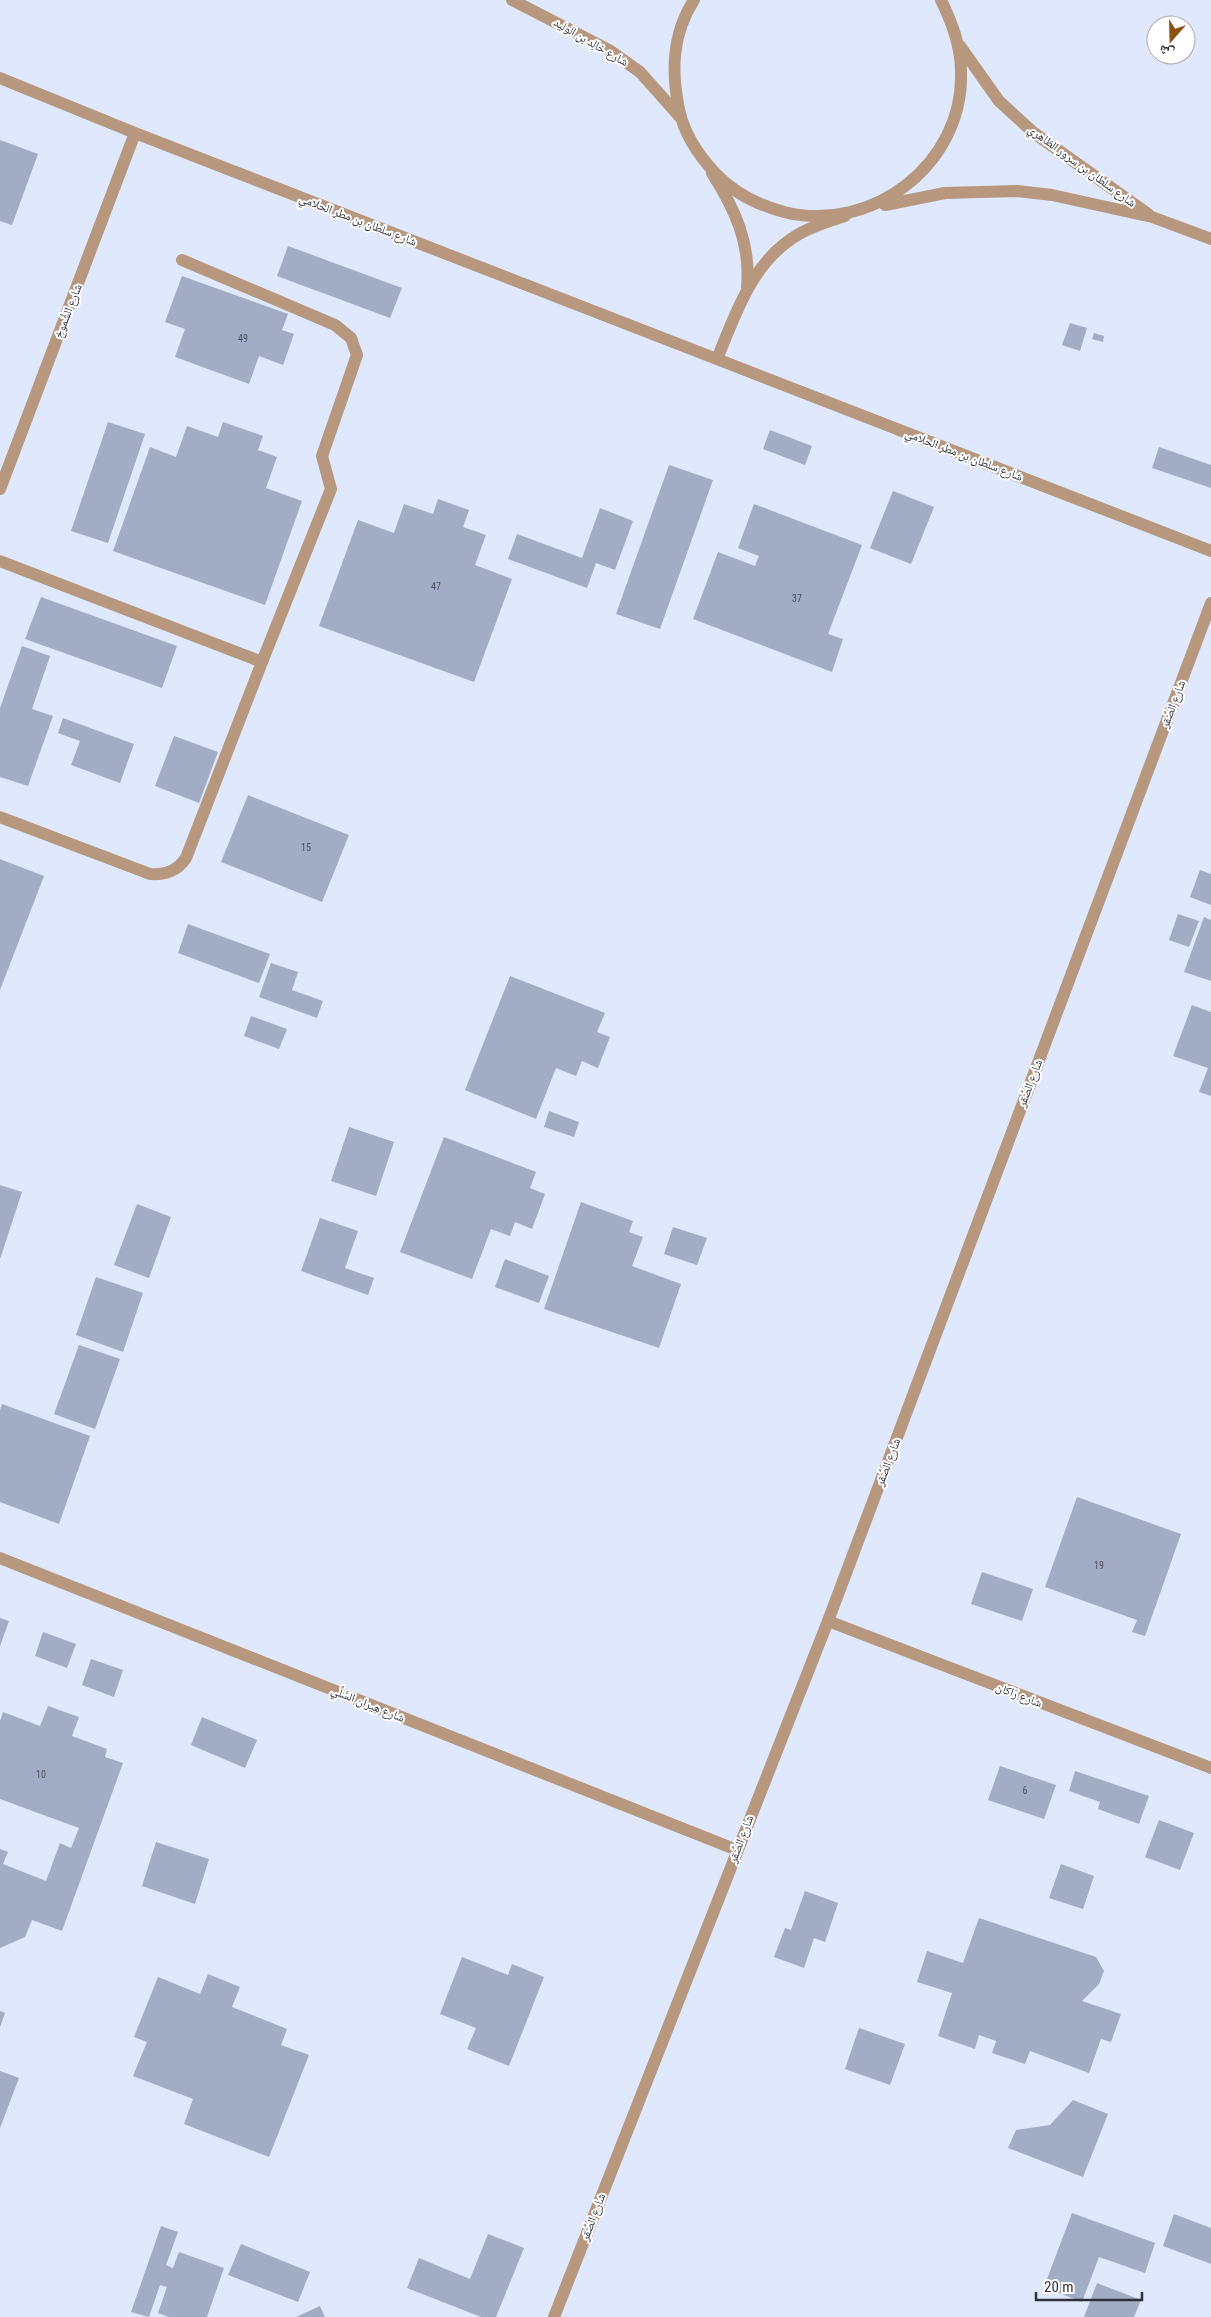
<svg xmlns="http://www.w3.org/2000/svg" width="1211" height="2317" font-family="'Roboto Condensed','Noto Naskh Arabic',sans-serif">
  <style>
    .building { fill: #a2acc4 }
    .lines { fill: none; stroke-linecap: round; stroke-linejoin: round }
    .service { stroke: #b7977d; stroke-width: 12 }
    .minor { stroke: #b7977d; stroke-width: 12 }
    .tertiary { stroke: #b7977d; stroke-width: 12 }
    .labels { text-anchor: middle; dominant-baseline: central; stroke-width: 4; stroke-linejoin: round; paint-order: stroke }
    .number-label { font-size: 10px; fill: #4a505c }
    .street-label { font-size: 12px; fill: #2d313a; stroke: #fff }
  </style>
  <rect width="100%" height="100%" fill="#dfe8fc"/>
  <!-- building -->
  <path class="building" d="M0,140L38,154L12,225L0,221Z
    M288,246L402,288L390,318L277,276Z
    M182,276L288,314L282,330L294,334L283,365L259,356L249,384L175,357L185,329L165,322Z
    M1070,323L1087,328L1080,351L1062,345Z
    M1094,333L1104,336L1103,342L1092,339Z
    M108,422L145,434L108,543L71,531Z
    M223,422L263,436L258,450L277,457L266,488L302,501L265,605L113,551L150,447L176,457L187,426L218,437Z
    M770,430L812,446L805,465L763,449Z
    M1159,447L1211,465V488L1152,468Z
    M669,465L713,480L660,629L616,614Z
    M893,491L934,507L911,564L870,548Z
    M438,499L469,510L463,527L486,535L475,565L512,579L474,682L319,626L358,520L394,533L404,504L433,514Z
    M754,504L862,545L828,634L843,639L832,672L693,619L718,552L755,566L759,556L738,548Z
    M600,508L633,521L615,570L596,563L587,588L508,559L517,534L582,558Z
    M41,597L177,646L162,688L25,639Z
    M22,646L50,656L32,709L53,716L28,786L0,777V708Z
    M63,718L134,744L120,783L71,765L80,741L58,733Z
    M174,736L218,752L199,803L155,786Z
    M248,795L349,835L322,902L221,862Z
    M0,859L44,876L0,990Z
    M1200,870L1211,874V905L1190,897Z
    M1178,914L1199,921L1189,947L1169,940Z
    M1204,917L1211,920V981L1184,972Z
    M188,924L270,954L259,983L178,953Z
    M271,963L298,972L292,990L323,1001L317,1018L259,997Z
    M510,976L605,1013L597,1032L610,1037L598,1068L582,1061L576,1076L556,1068L536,1119L465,1090Z
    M1192,1005L1211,1012V1096L1199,1092L1208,1068L1173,1056Z
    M251,1016L287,1029L279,1049L244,1036Z
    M549,1111L579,1122L574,1137L544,1127Z
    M349,1127L394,1142L376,1196L331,1181Z
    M444,1137L536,1172L530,1188L545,1194L532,1229L515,1222L510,1236L491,1229L472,1279L400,1252Z
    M0,1185L22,1192L0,1259Z
    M581,1202L633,1221L629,1232L643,1237L632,1266L681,1284L659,1348L544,1309Z
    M137,1204L171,1217L149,1278L114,1265Z
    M320,1218L358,1231L345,1268L374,1278L368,1295L301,1271Z
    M673,1227L707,1238L697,1265L664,1254Z
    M505,1259L549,1276L539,1303L495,1287Z
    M96,1277L143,1293L123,1352L76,1335Z
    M79,1345L120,1359L95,1429L54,1414Z
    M2,1404L90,1436L59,1524L0,1502V1410Z
    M1077,1497L1181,1534L1145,1636L1132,1632L1137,1620L1045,1587Z
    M982,1572L1033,1589L1022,1621L971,1604Z
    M0,1618L9,1621L0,1646Z
    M43,1632L76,1644L67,1668L35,1656Z
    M91,1659L123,1670L114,1697L82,1685Z
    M48,1706L79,1717L72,1736L107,1749L105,1757L123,1763L62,1931L32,1920L25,1937L0,1948V1849L8,1852L3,1864L46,1881L60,1843L71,1848L79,1828L0,1799V1721L3,1712L40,1726Z
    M202,1717L257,1740L245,1768L191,1745Z
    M1000,1766L1056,1785L1044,1819L988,1800Z
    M1075,1771L1149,1796L1139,1824L1098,1809L1100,1802L1069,1791Z
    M1159,1820L1194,1833L1180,1870L1145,1857Z
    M156,1842L209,1859L195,1904L142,1886Z
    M1061,1864L1094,1876L1083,1909L1049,1898Z
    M805,1891L838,1903L825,1942L814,1938L804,1968L774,1957L785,1928L791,1930Z
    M979,1918L1096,1957L1104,1971L1099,1984L1082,2001L1121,2014L1111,2042L1101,2039L1089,2073L1030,2051L1025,2064L992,2053L996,2041L979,2035L975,2049L938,2036L952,1993L917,1982L927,1951L963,1963Z
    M462,1957L508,1975L512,1964L544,1977L509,2066L467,2049L476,2028L440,2014Z
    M208,1974L240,1987L232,2007L287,2029L281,2045L309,2055L269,2157L184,2124L193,2099L133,2076L147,2042L134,2037L158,1977L200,1994Z
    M0,2011L5,2013L0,2027Z
    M859,2028L905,2044L890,2085L845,2069Z
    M0,2071L19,2078L0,2128Z
    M1073,2100L1108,2114L1083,2177L1008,2148L1016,2130L1050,2125Z
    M1072,2213L1155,2243L1145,2273L1099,2257L1082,2302L1044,2287Z
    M1174,2214L1211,2228V2264L1163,2246Z
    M161,2226L178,2232L166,2265L173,2268L179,2252L224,2268L207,2317H169L158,2313L167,2287L160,2285L149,2317L131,2312Z
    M488,2234L524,2248L496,2317H481L407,2288L419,2258L470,2279Z
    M241,2244L310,2272L298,2302L228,2275Z
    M1097,2283L1141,2300L1134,2317H1084Z
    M320,2306L325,2317H296Z"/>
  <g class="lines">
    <!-- service -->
    <path class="service" d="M0,561L262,662
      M0,817L150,874C166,875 177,871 186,858L262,662L331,489L322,456L357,355L351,338L335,325L182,260"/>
    <!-- minor -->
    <path class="minor" d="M0,78L135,133L1211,551
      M712,173C735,209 751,244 747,287
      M717,359C736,313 752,261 799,234C813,226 829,221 845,216
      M0,489L135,133
      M0,1558L737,1850
      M828,1621L1211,1768
      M554,2317L828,1621L1211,603"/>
    <!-- tertiary -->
    <path class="tertiary" d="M512,0L609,50L640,72L680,117
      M694,0C672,34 671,71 679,109C684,134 698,155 716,174C734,193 758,205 784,212C872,234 964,164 961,72C961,46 952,23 941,0
      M960,46L999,101L1034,133L1148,214
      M885,205L945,193L1017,191L1052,195L1152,217L1211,239"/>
  </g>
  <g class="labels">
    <!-- number labels -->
    <g class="number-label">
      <text x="243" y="338">49</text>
      <text x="436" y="586">47</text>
      <text x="797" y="598">37</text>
      <text x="306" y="847">15</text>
      <text x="1099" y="1565">19</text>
      <text x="41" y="1774">10</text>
      <text x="1025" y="1790">6</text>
    </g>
    <!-- street labels -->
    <g class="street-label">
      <text transform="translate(591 42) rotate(30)">شارع خالِد بن الوليد</text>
      <text transform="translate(1082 166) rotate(36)">شارع سلطان بن سرور الظاهري</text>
      <text transform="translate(358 220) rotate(21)">شارع سلطان بن مطر الحلامي</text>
      <text transform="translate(68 311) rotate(-69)">شارع الشُّموخ</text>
      <text transform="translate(964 455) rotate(21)">شارع سلطان بن مطر الحلامي</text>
      <text transform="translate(1173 704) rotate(-69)">شارع الصَّقر</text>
      <text transform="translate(1030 1083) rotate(-69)">شارع الصَّقر</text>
      <text transform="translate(888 1462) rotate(-69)">شارع الصَّقر</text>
      <text transform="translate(1019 1695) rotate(21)">شارع رَاكان</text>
      <text transform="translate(368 1704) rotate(22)">شارع هِيران السَّلِّي</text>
      <text transform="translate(741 1839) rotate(-69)">شارع الصَّقر</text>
      <text transform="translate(593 2217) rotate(-69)">شارع الصَّقر</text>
    </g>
  </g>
  <!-- north arrow -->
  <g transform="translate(1171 40) rotate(200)"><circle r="24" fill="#ffffff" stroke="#abadb0"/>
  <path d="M0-4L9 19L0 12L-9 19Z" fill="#8c500f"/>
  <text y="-8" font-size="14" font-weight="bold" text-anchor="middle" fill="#2d313a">ش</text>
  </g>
  <!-- scale -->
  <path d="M1036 2292v8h106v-8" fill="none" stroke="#2d313a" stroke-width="2.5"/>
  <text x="1044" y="2292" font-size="15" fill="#2d313a" stroke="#ffffff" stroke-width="4" paint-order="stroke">20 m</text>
</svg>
